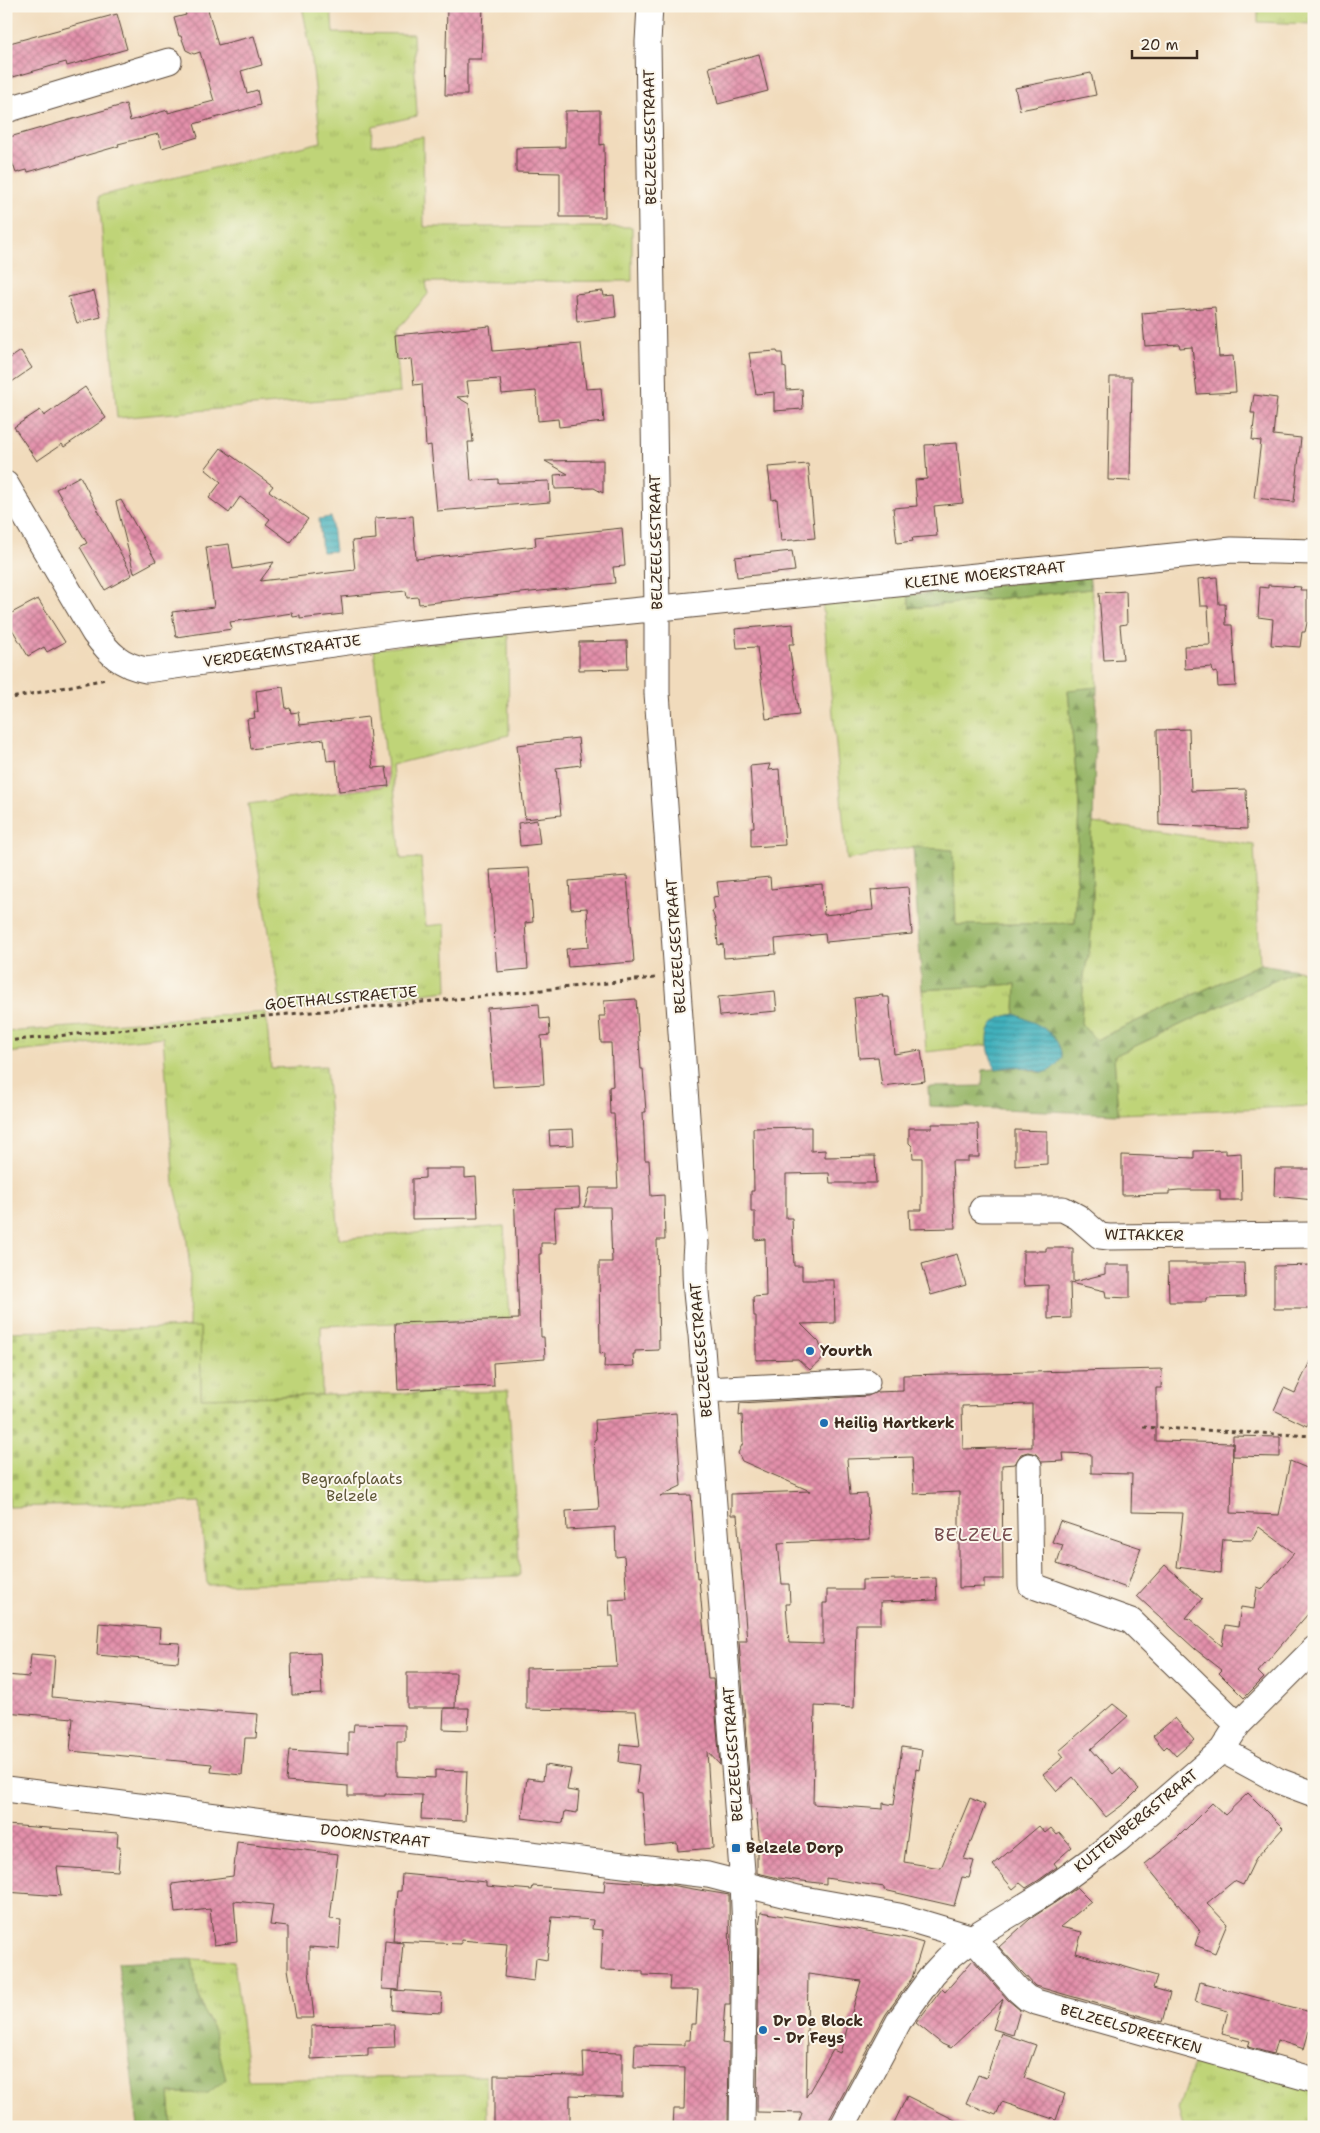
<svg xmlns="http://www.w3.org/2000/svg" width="1320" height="2133" font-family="'Shantell Sans',sans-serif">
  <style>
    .grass { fill: url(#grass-tufts); stroke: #7d7f4b }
    .forest { fill: url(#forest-firs); stroke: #697043 }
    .cemetery { fill: url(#cemetery-stones); stroke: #7d7f4b }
    .water { fill: url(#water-rules); stroke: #3e6d6d }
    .building { fill: url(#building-cross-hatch); fill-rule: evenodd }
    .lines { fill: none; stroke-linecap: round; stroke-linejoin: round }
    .minor-casing { stroke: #564536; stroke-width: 27 }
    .path { stroke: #564536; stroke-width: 3; stroke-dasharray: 4 4; stroke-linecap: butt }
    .minor { stroke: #fff; stroke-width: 25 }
    .poi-dot { fill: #1f6fb2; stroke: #fbf7ec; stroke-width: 2 }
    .labels { text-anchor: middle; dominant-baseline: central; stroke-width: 4; stroke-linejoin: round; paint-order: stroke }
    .street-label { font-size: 15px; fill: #3b2a1e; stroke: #fbf7ec }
    .poi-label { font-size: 15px; font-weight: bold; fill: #3b2a1e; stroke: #fbf7ec; text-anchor: start }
    .park-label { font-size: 15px; fill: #5c5434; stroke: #fbf7ec }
    .quarter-label { font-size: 18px; letter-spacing: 1px; fill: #764d4f; stroke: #fbf7ec }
  </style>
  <defs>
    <pattern id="grass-tufts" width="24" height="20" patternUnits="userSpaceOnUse" patternTransform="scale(1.25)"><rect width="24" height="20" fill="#bfd478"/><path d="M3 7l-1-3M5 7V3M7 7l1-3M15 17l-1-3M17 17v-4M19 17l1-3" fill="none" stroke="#a5b667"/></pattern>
    <pattern id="forest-firs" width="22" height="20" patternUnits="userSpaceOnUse" patternTransform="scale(1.25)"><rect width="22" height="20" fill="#97b668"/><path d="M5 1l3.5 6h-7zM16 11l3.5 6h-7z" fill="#7c9455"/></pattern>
    <pattern id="cemetery-stones" width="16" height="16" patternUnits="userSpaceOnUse" patternTransform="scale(1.25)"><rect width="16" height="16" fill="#bfd478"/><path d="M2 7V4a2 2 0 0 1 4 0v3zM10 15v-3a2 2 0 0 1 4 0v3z" fill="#a5b667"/></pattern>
    <pattern id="water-rules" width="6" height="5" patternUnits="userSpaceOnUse" patternTransform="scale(1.25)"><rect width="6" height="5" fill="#41b0bc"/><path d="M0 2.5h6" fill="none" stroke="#388f98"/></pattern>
    <pattern id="building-cross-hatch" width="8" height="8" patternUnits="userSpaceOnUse" patternTransform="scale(1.25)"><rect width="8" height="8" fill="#e38faa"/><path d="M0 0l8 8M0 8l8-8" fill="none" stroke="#b9758a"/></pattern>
  </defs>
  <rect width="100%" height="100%" fill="#fbf7ec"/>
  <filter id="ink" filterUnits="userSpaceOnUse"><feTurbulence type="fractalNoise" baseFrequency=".02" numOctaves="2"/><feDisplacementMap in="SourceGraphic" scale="10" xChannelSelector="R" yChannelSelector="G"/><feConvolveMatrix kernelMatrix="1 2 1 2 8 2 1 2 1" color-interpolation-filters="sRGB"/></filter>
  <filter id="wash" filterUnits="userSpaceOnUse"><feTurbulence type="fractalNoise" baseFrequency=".0096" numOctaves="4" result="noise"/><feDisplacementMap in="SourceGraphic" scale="20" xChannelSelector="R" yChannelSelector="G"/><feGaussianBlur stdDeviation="1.12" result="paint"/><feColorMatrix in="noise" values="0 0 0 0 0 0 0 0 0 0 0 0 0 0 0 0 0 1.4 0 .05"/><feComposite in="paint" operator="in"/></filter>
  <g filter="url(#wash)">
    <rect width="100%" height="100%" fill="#f1dbbc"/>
    <!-- grass -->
    <path class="grass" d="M302,6H331L333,33L413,34L417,116L373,126L372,145L423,137L424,227H632V281L426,282L428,294L395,332L400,393L117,418L99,196L321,142L311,52Z
      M1258,6H1314V24L1258,22Z
      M1091,589L1096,617L1097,687L1068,691L1079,804L1075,923L955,925L952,850L913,847L847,860L822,599L908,595L910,608Z
      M508,635L509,735L392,765L401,859L421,858L426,926L445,924L447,991L282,1011L248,804L389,786L374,649Z
      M1093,823L1254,845L1260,964L1096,1040L1080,1024L1084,975L1090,947L1093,896L1091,834Z
      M1297,970L1314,972V1106L1118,1114L1114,1056Z
      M1016,984L1015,1014C996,1019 989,1024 988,1045L926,1052L922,990Z
      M266,1012L271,1068L326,1066L339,1239L504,1226L510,1318L321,1326L322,1395L201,1398L200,1328H189L190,1269L186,1233L174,1183L163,1037L6,1053V1032Z
      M192,1959L234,1961L248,2080L486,2076L487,2127H172L169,2093H208L213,2028C199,2008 196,1983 192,1959Z
      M1196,2055L1314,2089V2127H1183L1178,2109Z"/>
    <!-- forest -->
    <path class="forest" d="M1089,575L1091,589L910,608L908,595Z
      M1097,687L1093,823L1091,834L1093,896L1090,947L1084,975L1081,1024L1096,1040L1260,964L1297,970L1114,1056L1118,1114L929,1106L928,1087L982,1086L983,1070L1020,1067L1040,1073L1036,1024L1015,1014L1016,984L922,990L913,847L953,850L956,925L1075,923L1079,804L1068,690Z
      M192,1959L198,1994L207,2020L213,2028L226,2079L208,2093H169L172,2127H138L118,1963Z"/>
    <!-- cemetery -->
    <path class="cemetery" d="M200,1327L201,1398L508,1391L520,1576L207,1585L200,1502L9,1507L6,1332Z"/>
    <!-- water -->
    <path class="water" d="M331,517L335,551L322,552L319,519Z
      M1015,1014C1037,1024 1059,1031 1062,1058C1044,1081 1043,1070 1020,1067C1013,1066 1004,1068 996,1069C988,1056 981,1027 1000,1018C1004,1016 1010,1015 1015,1014Z"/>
    <g id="blocks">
      <!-- building -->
      <path class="building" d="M183,6H207L218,45L254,36L262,65L241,71L247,93L257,90L260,105L194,124L198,137L162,148L158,134L118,144L119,146L28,172L27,170L16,173L6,146V138L126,104L130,121L168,110V113L214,101L200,52L194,54L186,50L181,36H179L174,18L186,15Z
        M447,6H483L481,59H467V95H445Z
        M117,14L127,49L67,66L66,62L6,79V44Z
        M759,54L768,91L718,104L709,67Z
        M1091,73L1096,95L1020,110L1015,88Z
        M600,110V145L604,144L605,217H560V173L516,172V148L565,147V111Z
        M94,291L101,317L77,323L68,297Z
        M603,291L604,296L614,295L616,317L577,322L575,294Z
        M1215,307L1219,357L1233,356L1236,392L1197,394L1192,347L1180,348L1179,344L1145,346L1142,313Z
        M490,326L493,351L581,344L586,389L601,388L604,422L559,427L558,419L538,421L536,391L502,394L500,379L467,381L469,396L457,397L469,404L473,442H468L471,481L498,479V483L549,481L550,502L437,511L431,445L426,446L422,384L414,385L411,359L397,360L395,335Z
        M21,351L32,368L6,386V361Z
        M777,351L778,353H782L783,367L786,368L787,390L802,389L803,409L774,411V392L756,394L749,353Z
        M1110,377H1132L1130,481L1108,480Z
        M85,387L106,418L64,447L62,444L37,461L14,427L40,410L44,416Z
        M1254,395L1277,398L1273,435L1301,438L1294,502L1254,498L1261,441L1252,440L1255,413H1251Z
        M957,443L963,503L934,506L937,536L912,538L913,541L897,543L893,508L917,506L915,480L927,479L925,445Z
        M221,448L273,486L269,491L308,519L290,542L266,524L270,519L240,497L229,513L209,498L221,482L205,469Z
        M603,460V493L594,488L555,489L554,475L568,474L545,461Z
        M808,464L815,538L781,541L777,499L772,500L768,467Z
        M80,476L132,575L105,590L80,547L87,543L56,489Z
        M121,500L156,561L134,573L116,502Z
        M413,516L416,559L536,546L535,537L622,528L625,566L613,567L615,583L419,604L418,597L407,598L406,591L341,597L343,614L300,619V616L293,617L292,613L230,622L232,629L176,637L172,612L214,607L206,547L229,544L233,569L274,562L260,581L355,570L352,541L376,539L375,518Z
        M792,551L795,571L737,577L735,557Z
        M1217,577L1219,604H1225L1226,625H1232L1236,686L1218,687L1217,672L1213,673L1212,667L1185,669L1184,646L1210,645L1208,606H1200L1198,579Z
        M1268,585L1301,587L1300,590H1307V623L1305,632H1302L1300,647L1271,645L1273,619L1258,617L1260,587L1268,588Z
        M1126,591L1127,624L1120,625L1123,659L1104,660L1099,593Z
        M38,599L65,642L47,652L44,647L28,656L6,619V616Z
        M793,624L794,644H789L799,715L766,719L757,647L737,648L735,629Z
        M627,641L628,669L579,670V642Z
        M283,687L286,709L290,708L291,713L298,712L300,725L368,717L373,768L386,767L389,786L339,791L336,760L327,761L324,739L251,749L247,719L255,718L254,712H258L256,691Z
        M1189,729L1191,791L1246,789L1247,829L1159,825L1157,730Z
        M578,738L581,765L556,768L561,815L525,819L517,745Z
        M770,764L768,770L779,769L785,845L751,847V827H754L750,766Z
        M537,820L540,844L520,846L518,823Z
        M529,868L533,922L525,923L528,969L497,972L490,870Z
        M627,876L634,962L568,967L566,949L589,947L587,908L571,909L569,881Z
        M770,877L771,889L822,884L824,915L873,910L871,890L908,887L912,934L826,942L825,934L775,939L776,954L724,958L723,944L718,945L716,923L712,911L715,909L713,897L719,896L717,882Z
        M775,991L777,1011L720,1016L718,997Z
        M883,995L882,997H889L894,1054L921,1050L925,1081L882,1086L878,1057L859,1058L854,998Z
        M636,999L641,1069H643L646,1112H643L645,1160H649L651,1196L664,1195L665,1240H657L659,1350L635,1351V1354H633L634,1366L604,1367L605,1353L600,1354L599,1262H612L610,1207H584L590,1188H618L614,1114H610L609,1087L613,1086L611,1043H601L599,1016H605L604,1001Z
        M539,1004L540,1019L549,1018L550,1035L541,1036L544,1084L493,1087L487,1008Z
        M932,1124H978L979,1157H968V1161H952L955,1228L910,1229L909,1210H922V1158H913L912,1146L909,1143V1128H932Z
        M811,1127V1151L825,1150V1157L875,1156L876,1183H830L829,1173L786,1174V1218H792L794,1266H802V1280H834L835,1323L801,1324L819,1342L823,1354L821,1360L810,1370L798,1359L756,1360V1316H754L753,1297L766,1296L765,1239L755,1240V1212H751V1191H754L753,1128Z
        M573,1129L574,1145L550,1146L549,1130Z
        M1015,1130L1047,1131V1164L1015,1166Z
        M1226,1150V1154L1241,1153L1242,1200H1220V1190H1179L1169,1191V1194L1122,1195V1155L1194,1158V1151Z
        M425,1169H465V1178L476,1177L478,1218L412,1219V1179L425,1178Z
        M1275,1169H1313L1314,1200L1274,1196Z
        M579,1188L580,1207L554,1208L556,1243H541V1254H539L541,1337H544L545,1359L493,1363L494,1386L398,1390L395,1323L519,1319L514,1190Z
        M1046,1248H1073V1282L1105,1274V1265H1130V1298L1106,1297L1105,1291L1070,1283L1071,1318L1048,1319V1285L1024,1286L1023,1278V1251H1046Z
        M957,1254L966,1285L931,1295L922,1264Z
        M1168,1263H1244L1245,1297L1206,1298V1302H1169Z
        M1314,1265V1309H1274V1266Z
        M1314,1353V1410L1307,1426L1274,1410L1284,1388L1295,1393Z
        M1162,1369L1161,1388H1156V1441L1233,1443L1231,1513L1279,1515L1290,1461L1314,1471V1607L1258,1672L1264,1678L1244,1698L1219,1673L1222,1670L1195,1649L1137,1596L1165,1565L1202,1599L1186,1618L1190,1619L1222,1646L1225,1625L1238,1627L1241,1607L1254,1609L1257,1587L1263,1589L1294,1553L1259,1527L1252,1540L1223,1539L1220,1573L1177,1567L1183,1513L1131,1512L1132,1474L1091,1473V1454L1063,1453L1064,1461L1042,1462L1036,1454L1028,1452L1021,1454L1015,1464L1002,1465L1003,1579H984V1587L959,1588V1492L914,1494L912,1457L847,1459L850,1495L867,1494L870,1539L778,1543L782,1584H789L790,1604H786L789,1643L823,1644V1603H827V1590H862V1580L936,1578L937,1600L881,1602V1624H856L854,1708L815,1706L813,1804L883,1809V1803L894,1805L902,1747L922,1750L919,1770L916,1769L904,1862L941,1868L970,1798L985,1805L964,1859L974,1861L969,1878L962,1877L954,1906L884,1890V1887L826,1878V1884L779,1878L757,1873V1848H760L756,1809L752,1805L749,1775L739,1641H747L737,1515H731V1494L810,1491L742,1461L738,1453L743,1443L742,1415L739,1416L740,1403L868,1396L877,1392L903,1391V1375ZM1032,1404V1447L963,1449L962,1406Z
        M676,1413L681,1486L660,1496L691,1495L697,1579L699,1578L708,1679H713L720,1765L707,1751L713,1848L678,1851L677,1843L646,1846L642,1793L636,1792L639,1765L619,1762L621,1744L640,1746L636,1711L526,1709V1668L617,1666L613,1616H610L609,1600L627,1599L624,1556L616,1557L615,1527L567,1530L566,1511L599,1509L594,1440L596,1439L595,1420Z
        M1233,1436L1280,1437V1457L1233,1456Z
        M1060,1521L1141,1548L1127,1588L1057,1564L1063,1545L1052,1542Z
        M99,1623L160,1628L159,1642L180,1643L178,1662L97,1655Z
        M320,1653L322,1694L292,1695L291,1654Z
        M31,1654L55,1656L52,1697L216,1713V1711L258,1714L256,1738H245L242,1775L211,1772L212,1764L70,1751L73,1718L6,1712V1675L29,1677Z
        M407,1673H456L455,1708H407Z
        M1113,1704L1128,1716L1091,1749L1113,1774L1120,1768L1139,1789L1125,1803L1106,1817L1073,1777L1057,1791L1043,1774L1064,1757L1059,1751Z
        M444,1708H469L468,1730L443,1729Z
        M1175,1718L1194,1740L1176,1756L1167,1746L1164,1749L1153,1736Z
        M354,1724L405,1725V1741H397V1776L435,1778V1770L467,1771L465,1821L421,1819L422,1795L385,1794V1796H348V1786L286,1781L289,1750L348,1754V1732H353Z
        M545,1765L571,1769L567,1790L579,1792L577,1813L565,1811L563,1823L522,1818L527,1778L543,1780Z
        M1248,1793L1283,1828L1256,1858L1243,1885L1234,1881L1207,1903L1227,1924L1215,1953L1195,1945L1200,1931L1145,1864L1176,1839L1212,1803L1225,1815Z
        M6,1825L118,1833L117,1847H120L118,1871L57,1867L61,1896L6,1892Z
        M1039,1826L1045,1833L1051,1828L1057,1835L1060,1833L1072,1847L1054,1863L1057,1867L1039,1880L1026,1888L1020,1883L1013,1889L993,1865Z
        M237,1842L338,1854L330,1919L341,1920L339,1949L309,1947V1971L314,2018H296L288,1969V1927L270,1925L273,1905L234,1901L237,1942L214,1945L210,1909L175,1913L172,1884L233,1876Z
        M402,1874L486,1882V1886L532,1890L533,1886L604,1892L605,1880L664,1884L729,1895L730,2004H725L722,2043L729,2044L728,2127H673L674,2109H684L685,2068L634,2067L635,2044L685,2045V2040H690L691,2024H696L698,1990H669L670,1976L643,1975V1971L601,1970L603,1930L592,1929L593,1920L552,1917L547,1960L536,1958L534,1981L504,1977L507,1944L461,1940V1944L393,1941L397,1891H401Z
        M1077,1888L1091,1902L1060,1927L1082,1932L1076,1953L1157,1976L1153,1988L1170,1993L1162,2022L1035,1986L999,1947L1030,1919Z
        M761,1912L906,1938L923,1943L912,1978L886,2014L829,2120L828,2127H797L802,2113L757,2112L759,1926ZM808,1974L861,1981L840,2053L833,2050L806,2097Z
        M385,1941L403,1943L399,1990L382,1989Z
        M973,1960L1008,2000L1020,2010L1013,2035L993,2029L1003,1999L951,2048L942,2044L916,2023L942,1989L945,1992Z
        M1200,1982L1314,2013V2033L1309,2031L1304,2049L1277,2040L1273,2054L1248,2047L1250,2041L1222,2034L1228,2011L1195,2002Z
        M393,1990L442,1993L441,2013L392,2010Z
        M394,2024L395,2047L368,2048V2056L311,2059V2026Z
        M1001,2033L1036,2045L1024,2078L1065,2094L1056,2120L1002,2102L996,2115L966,2103L978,2075L986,2078Z
        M583,2052L622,2053V2097L570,2095V2127H494V2075L584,2076Z
        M907,2096L969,2127H892Z"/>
    </g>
  </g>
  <g filter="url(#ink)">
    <use href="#blocks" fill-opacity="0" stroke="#564536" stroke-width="1"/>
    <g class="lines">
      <defs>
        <path id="minor" d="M650,6L648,42L657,608V693L696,1244C693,1275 697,1305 701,1335L743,1884L745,1930L742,2127
          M6,110L169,61
          M6,484L94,633C110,654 120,665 146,670L405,634L1232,550L1314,552
          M982,1209H1063L1078,1217L1100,1236L1109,1237L1314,1235
          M705,1390L867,1382
          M1029,1466L1031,1585L1131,1621L1238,1725
          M1222,1750L1279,1781L1314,1794
          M6,1789L286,1825L708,1875L798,1898L899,1916L973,1938
          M973,1938L1019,1991L1027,1998L1036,2002L1314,2080
          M842,2127L899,2021L933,1974L947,1959L978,1934L1047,1892L1118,1840L1222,1750L1238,1725L1314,1649"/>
      </defs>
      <!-- minor casing -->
      <use href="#minor" class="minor-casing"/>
      <!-- path -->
      <path class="path" d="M6,699L106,679
        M6,1041L178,1024L456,999L655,978
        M1143,1427L1314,1436"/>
      <!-- minor -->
      <use href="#minor" class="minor"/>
    </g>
  </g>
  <!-- markers -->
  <g class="poi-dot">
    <circle cx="810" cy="1351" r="5"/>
    <circle cx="824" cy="1423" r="5"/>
    <rect x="731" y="1843" width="10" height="10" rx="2.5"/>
    <circle cx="763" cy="2030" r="5"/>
  </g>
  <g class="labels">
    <!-- street labels -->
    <g class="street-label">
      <text transform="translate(650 137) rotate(-91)">BELZEELSESTRAAT</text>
      <text transform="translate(656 542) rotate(-91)">BELZEELSESTRAAT</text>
      <text transform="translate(985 575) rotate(-6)">KLEINE MOERSTRAAT</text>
      <text transform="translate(282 651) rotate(-8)">VERDEGEMSTRAATJE</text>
      <text transform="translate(676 946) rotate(-94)">BELZEELSESTRAAT</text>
      <text transform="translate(341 998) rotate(-5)">GOETHALSSTRAETJE</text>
      <text transform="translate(1144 1235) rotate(1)">WITAKKER</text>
      <text transform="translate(701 1350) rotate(-95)">BELZEELSESTRAAT</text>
      <text transform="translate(733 1754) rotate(-94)">BELZEELSESTRAAT</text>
      <text transform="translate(1136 1821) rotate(-39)">KUITENBERGSTRAAT</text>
      <text transform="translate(375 1836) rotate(7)">DOORNSTRAAT</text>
      <text transform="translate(1131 2029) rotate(16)">BELZEELSDREEFKEN</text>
    </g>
    <!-- poi labels -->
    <g class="poi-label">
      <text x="820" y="1351">Yourth</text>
      <text x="834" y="1423">Heilig Hartkerk</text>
      <text x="746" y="1848">Belzele Dorp</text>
      <text x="773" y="2021">Dr De Block<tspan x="773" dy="17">- Dr Feys</tspan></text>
    </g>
    <!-- park labels -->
    <g class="park-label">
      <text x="352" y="1479">Begraafplaats<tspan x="352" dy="17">Belzele</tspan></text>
    </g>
    <!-- quarter labels -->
    <g class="quarter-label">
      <text x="974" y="1535">BELZELE</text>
    </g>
  </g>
  <!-- margin -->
  <rect width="1320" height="2133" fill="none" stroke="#fbf7ec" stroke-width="25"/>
  <!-- scale -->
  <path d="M1132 50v8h65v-8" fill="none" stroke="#3b2a1e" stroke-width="2.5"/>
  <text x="1140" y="50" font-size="15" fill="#3b2a1e" stroke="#fbf7ec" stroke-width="4" paint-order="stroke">20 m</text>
</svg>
